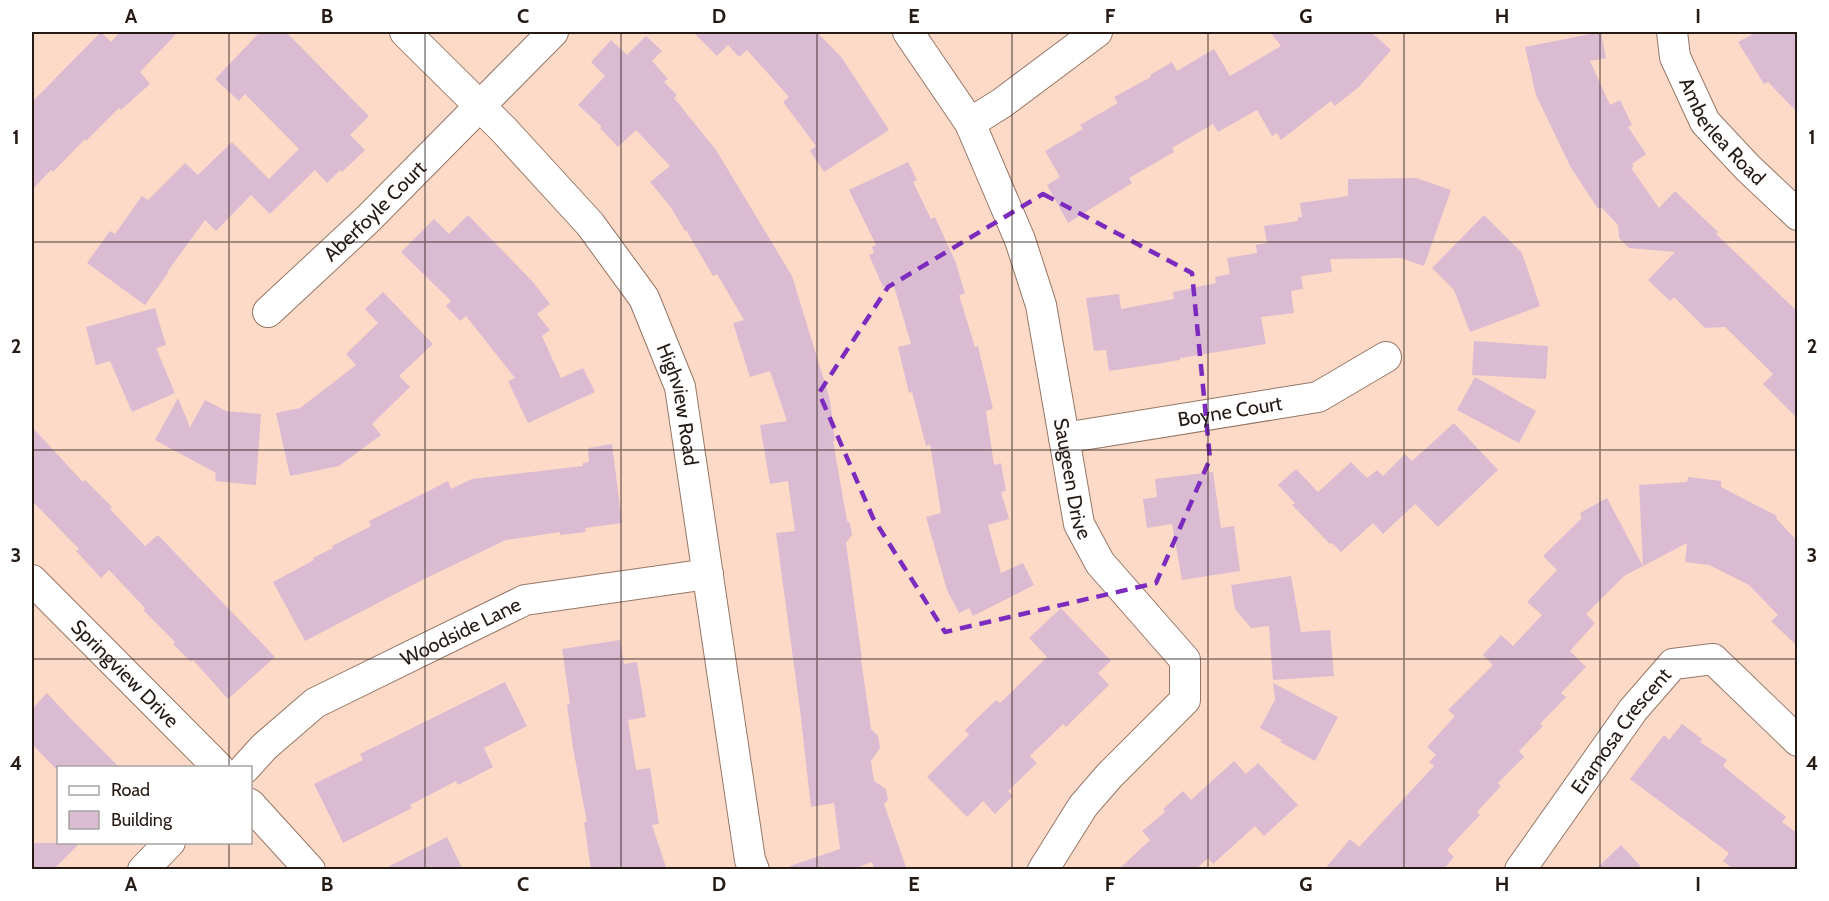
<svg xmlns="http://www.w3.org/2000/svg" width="1829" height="901" font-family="Cabin,sans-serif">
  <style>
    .building { fill: #dbbbd1 }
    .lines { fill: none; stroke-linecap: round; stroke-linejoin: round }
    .street-casing { stroke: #967766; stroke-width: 32 }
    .street { stroke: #fff; stroke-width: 30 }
    .marked { fill: none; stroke: #7b2cbf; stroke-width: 4.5; stroke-dasharray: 12 8; stroke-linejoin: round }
    .grid { fill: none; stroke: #261a14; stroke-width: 1.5; stroke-opacity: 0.55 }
    .labels { text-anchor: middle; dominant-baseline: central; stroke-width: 5; stroke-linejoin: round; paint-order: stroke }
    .street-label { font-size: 20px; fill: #261a14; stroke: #fff }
    .neatline { fill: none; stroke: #261a14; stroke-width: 2 }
    .grid-label { font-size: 20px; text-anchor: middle; font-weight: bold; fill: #261a14 }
  </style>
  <rect width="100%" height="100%" fill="#fddac8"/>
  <!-- building -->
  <path class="building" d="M101,32L111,42L120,32H178L140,72L150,84L121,110L119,108L86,141L85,139L53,172L51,170L32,190V102Z
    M260,32H286L369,116L350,135L365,150L342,172L340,170L327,183L315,170L270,214L251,195L216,231L205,220L167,272L168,273L145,305L87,263L110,231L115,234L142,196L148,200L185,163L198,175L232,142L269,179L299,149L245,94L239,101L215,79Z
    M693,32H817L842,58L889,130L824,172L810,151L816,146L783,102L789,97L747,50L739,57L728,45L717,56Z
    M1270,32H1371L1391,50L1359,87L1335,106L1331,101L1281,140L1277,133L1272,136L1257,110L1218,132L1213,124L1172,148L1174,152L1129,178L1132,183L1068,223L1047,185L1060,177L1045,151L1083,129L1080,125L1118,103L1114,97L1151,77L1150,75L1172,62L1177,71L1214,49L1230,76L1281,46Z
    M1601,32L1606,58L1590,61L1610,105L1620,100L1632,125L1628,127L1646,154L1632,164L1634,166L1631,168L1659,208L1675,191L1718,232L1716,234L1797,311V418L1763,384L1773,374L1725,327L1705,328L1674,297L1670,301L1648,280L1675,252L1629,248L1619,238L1618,225L1601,207L1598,209L1570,166L1536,95L1525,47Z
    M1757,32H1797V112L1768,82L1764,84L1738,42Z
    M646,36L662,51L652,61L668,79L664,82L677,95L674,98L716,150L792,276L830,400L835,441H833L847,521L850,523L852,535L846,543L862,659H861L871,729L878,736L880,748L871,761L874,781L886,789L888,800L884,804L907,870H875L872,862L851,870H791L790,866L840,849L834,803L811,807L800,710L776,533L795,531L788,481L770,484L760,425L787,421L770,371L750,377L733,323L744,320L717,274L713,276L686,230L685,231L670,206L650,182L670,166L636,130L618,147L600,128L602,127L578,105L605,76L591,62L611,40L627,55Z
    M908,162L917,180L913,182L931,219L935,217L956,263L965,294L959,295L975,347L978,346L993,409L986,411L994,465L1001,463L1006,491L1001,492L1009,519L988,525L1001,573L1023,563L1034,585L973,616L969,608L959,613L947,590L926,517L941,513L930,444L926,446L912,392L909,393L898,347L911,344L893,283L883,287L869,255L874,253L872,247L876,245L849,190Z
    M1416,178L1451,190L1424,266L1401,258L1330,259L1332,272L1301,276L1303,289L1291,291L1294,313L1261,317L1266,344L1180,358V360L1156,364L1109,371L1106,350L1094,351L1086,298L1119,294L1121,309L1174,299L1173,292L1216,283L1215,277L1230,274L1227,258L1257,253L1256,245L1267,243L1264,226L1298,221V217H1302L1300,203L1348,196V179Z
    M468,215L533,282L550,304L537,314L550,330L542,336L561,378L583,368L595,392L528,423L508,381L515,378L466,316L460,321L446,306L451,301L401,252L434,219L449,234Z
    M1484,215L1522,253L1540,306L1470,332L1454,290L1432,268Z
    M383,292L433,344L399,376L410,387L372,424L381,435L339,466L290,476L276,413L300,408L356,365L346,354L378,323L365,309Z
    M155,308L166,345L156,348L175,393L132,412L110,361L96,365L86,327Z
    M1474,341L1548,346L1546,379L1472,375Z
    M1475,377L1536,411L1519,443L1457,410Z
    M178,398L190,427L205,400L226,411L261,414L256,485L215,481L216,473L155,440Z
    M1454,423L1498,470L1438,527L1415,504L1383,534L1373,523L1341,552L1332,543L1330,544L1292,505L1295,503L1278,485L1296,469L1318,492L1351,462L1367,478L1377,470L1383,476L1405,454L1412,461Z
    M32,427L83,482L85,480L112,507L110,509L145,546L158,535L275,657L228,699L193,660L191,662L173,644L175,642L143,610L145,608L109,570L101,578L76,551L79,549L32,501Z
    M612,444L622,523L585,528L586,532L560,535V532L506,540L422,580L305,641L273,582L314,560L313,558L333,548L332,546L371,526L369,521L448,481L451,489L472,479L583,466V463L589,462L588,448Z
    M1213,472L1221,528L1234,526L1240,571L1182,580L1172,524L1147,528L1143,499L1157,497L1155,479Z
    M1688,477L1721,481V487L1777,516L1776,518L1797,541V646L1771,621L1778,615L1749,585L1709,565L1685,562L1687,543L1624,576L1586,614L1595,623L1570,651L1586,667L1561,693L1566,697L1540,724L1543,726L1519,751L1524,757L1498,783L1501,786L1477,812L1480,815L1447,850L1454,857L1443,870H1324L1350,839L1359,847L1434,766L1429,762L1436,755L1427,747L1455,716L1448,710L1493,665L1483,655L1501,635L1513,646L1542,615L1527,602L1557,570L1543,556L1582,518L1580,513L1607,498L1643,566L1639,485L1687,482Z
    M1291,576L1301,632L1330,630L1334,676L1273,680L1269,626L1251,628L1235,609L1231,585Z
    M1061,608L1111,661L1098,673L1109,685L1066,727L1063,724L1030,756L1037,763L1008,791L1013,796L995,814L983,801L967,817L927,777L969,735L965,730L996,700L1000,703L1047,657L1029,638Z
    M620,640L624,664L637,662L646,717L628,720L636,770L650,768L659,824L652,825L667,870H591L584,822H587L573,748L567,705L570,704L562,649Z
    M505,682L527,726L484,748L493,767L458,785L456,781L410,805L412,808L343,843L314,784L363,760L360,754Z
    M1273,683L1338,717L1315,761L1280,742L1282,740L1260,728L1275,700Z
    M47,693L72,720L120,768H55L32,744V709Z
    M1682,724L1702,739L1700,742L1727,760L1723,766L1786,817L1782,822L1797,833V870H1734L1723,861L1729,853L1630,779L1664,735L1669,740Z
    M1234,761L1246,774L1258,763L1298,805L1264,836L1255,826L1213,864L1208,858L1195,870H1118L1150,840L1142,831L1165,812L1163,809L1183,791L1191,800Z
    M447,837L463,870H382Z
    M32,843H80L53,870H32Z
    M1621,845L1644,870H1595Z"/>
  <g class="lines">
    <defs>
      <g id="street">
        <path id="s1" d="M405,32L503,129L590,224L644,298L680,387L750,860L754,870"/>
        <path id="s2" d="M908,32L970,123L1020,240L1041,305L1079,524L1100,563L1185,660V700L1109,776L1083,806L1043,870"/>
        <path id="s3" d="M1672,32L1675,57L1705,122L1748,168L1798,215"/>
        <path d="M970,123L1002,103L1097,32"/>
        <path id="s4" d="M268,312L368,219L553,32"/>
        <path id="s5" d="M1064,438L1318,397L1386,357"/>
        <path id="s6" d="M32,580L219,768"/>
        <path id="s7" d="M245,768L264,747L315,703L525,600L708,574"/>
        <path d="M250,804L310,870"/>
        <path d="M143,870L170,842"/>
        <path id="s8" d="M1520,870L1633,710L1673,664L1713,659L1798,741"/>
      </g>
    </defs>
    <!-- street casing -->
    <use href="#street" class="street-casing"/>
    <!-- street -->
    <use href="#street" class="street"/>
  </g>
  <!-- marked area -->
  <path class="marked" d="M1043,194L1192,273L1210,459L1156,583L945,632L873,518L819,393L888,287Z"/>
  <!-- grid -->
  <path class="grid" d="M229,32V768M425,32V870M621,32V870M817,32V870M1012,32V870M1208,32V870M1404,32V870M1600,32V870M32,242H1798M32,450H1798M32,659H1798M229,842V870"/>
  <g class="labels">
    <!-- street labels -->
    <g class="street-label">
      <text stroke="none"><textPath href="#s3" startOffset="114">Amberlea Road</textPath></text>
      <text stroke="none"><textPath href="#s4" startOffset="147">Aberfoyle Court</textPath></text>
      <text stroke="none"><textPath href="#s1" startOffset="471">Highview Road</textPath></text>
      <text stroke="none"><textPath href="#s5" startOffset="168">Boyne Court</textPath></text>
      <text stroke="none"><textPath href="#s2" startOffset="482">Saugeen Drive</textPath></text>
      <text stroke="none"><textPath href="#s7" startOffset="258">Woodside Lane</textPath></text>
      <text stroke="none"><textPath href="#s6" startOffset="132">Springview Drive</textPath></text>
      <text stroke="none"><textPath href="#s8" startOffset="172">Eramosa Crescent</textPath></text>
    </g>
  </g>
  <!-- border -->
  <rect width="1829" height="901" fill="none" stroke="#ffffff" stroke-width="66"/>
  <!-- legend -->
  <rect x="57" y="766" width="195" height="78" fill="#ffffff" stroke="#a8a3a1" stroke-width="1.5"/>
  <rect x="69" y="786" width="30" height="9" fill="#ffffff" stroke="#a8a3a1" stroke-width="1.5"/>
  <text x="111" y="796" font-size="18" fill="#261a14">Road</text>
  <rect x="69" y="811" width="30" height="18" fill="#dbbbd1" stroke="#a8a3a1" stroke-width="1.5"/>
  <text x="111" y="826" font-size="18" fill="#261a14">Building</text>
  <rect x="33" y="33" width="1763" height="835" class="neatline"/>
  <g class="grid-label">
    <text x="131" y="23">A</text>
    <text x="327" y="23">B</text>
    <text x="523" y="23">C</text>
    <text x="719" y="23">D</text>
    <text x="914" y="23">E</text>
    <text x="1110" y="23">F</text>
    <text x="1306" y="23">G</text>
    <text x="1502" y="23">H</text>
    <text x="1698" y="23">I</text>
    <text x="16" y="144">1</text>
    <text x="1812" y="144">1</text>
    <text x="16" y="353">2</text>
    <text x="1812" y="353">2</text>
    <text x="16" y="562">3</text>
    <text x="1812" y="562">3</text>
    <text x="16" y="770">4</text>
    <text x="1812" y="770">4</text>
    <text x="131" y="891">A</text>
    <text x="327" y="891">B</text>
    <text x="523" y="891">C</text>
    <text x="719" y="891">D</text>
    <text x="914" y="891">E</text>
    <text x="1110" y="891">F</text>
    <text x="1306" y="891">G</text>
    <text x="1502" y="891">H</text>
    <text x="1698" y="891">I</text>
  </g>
</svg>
